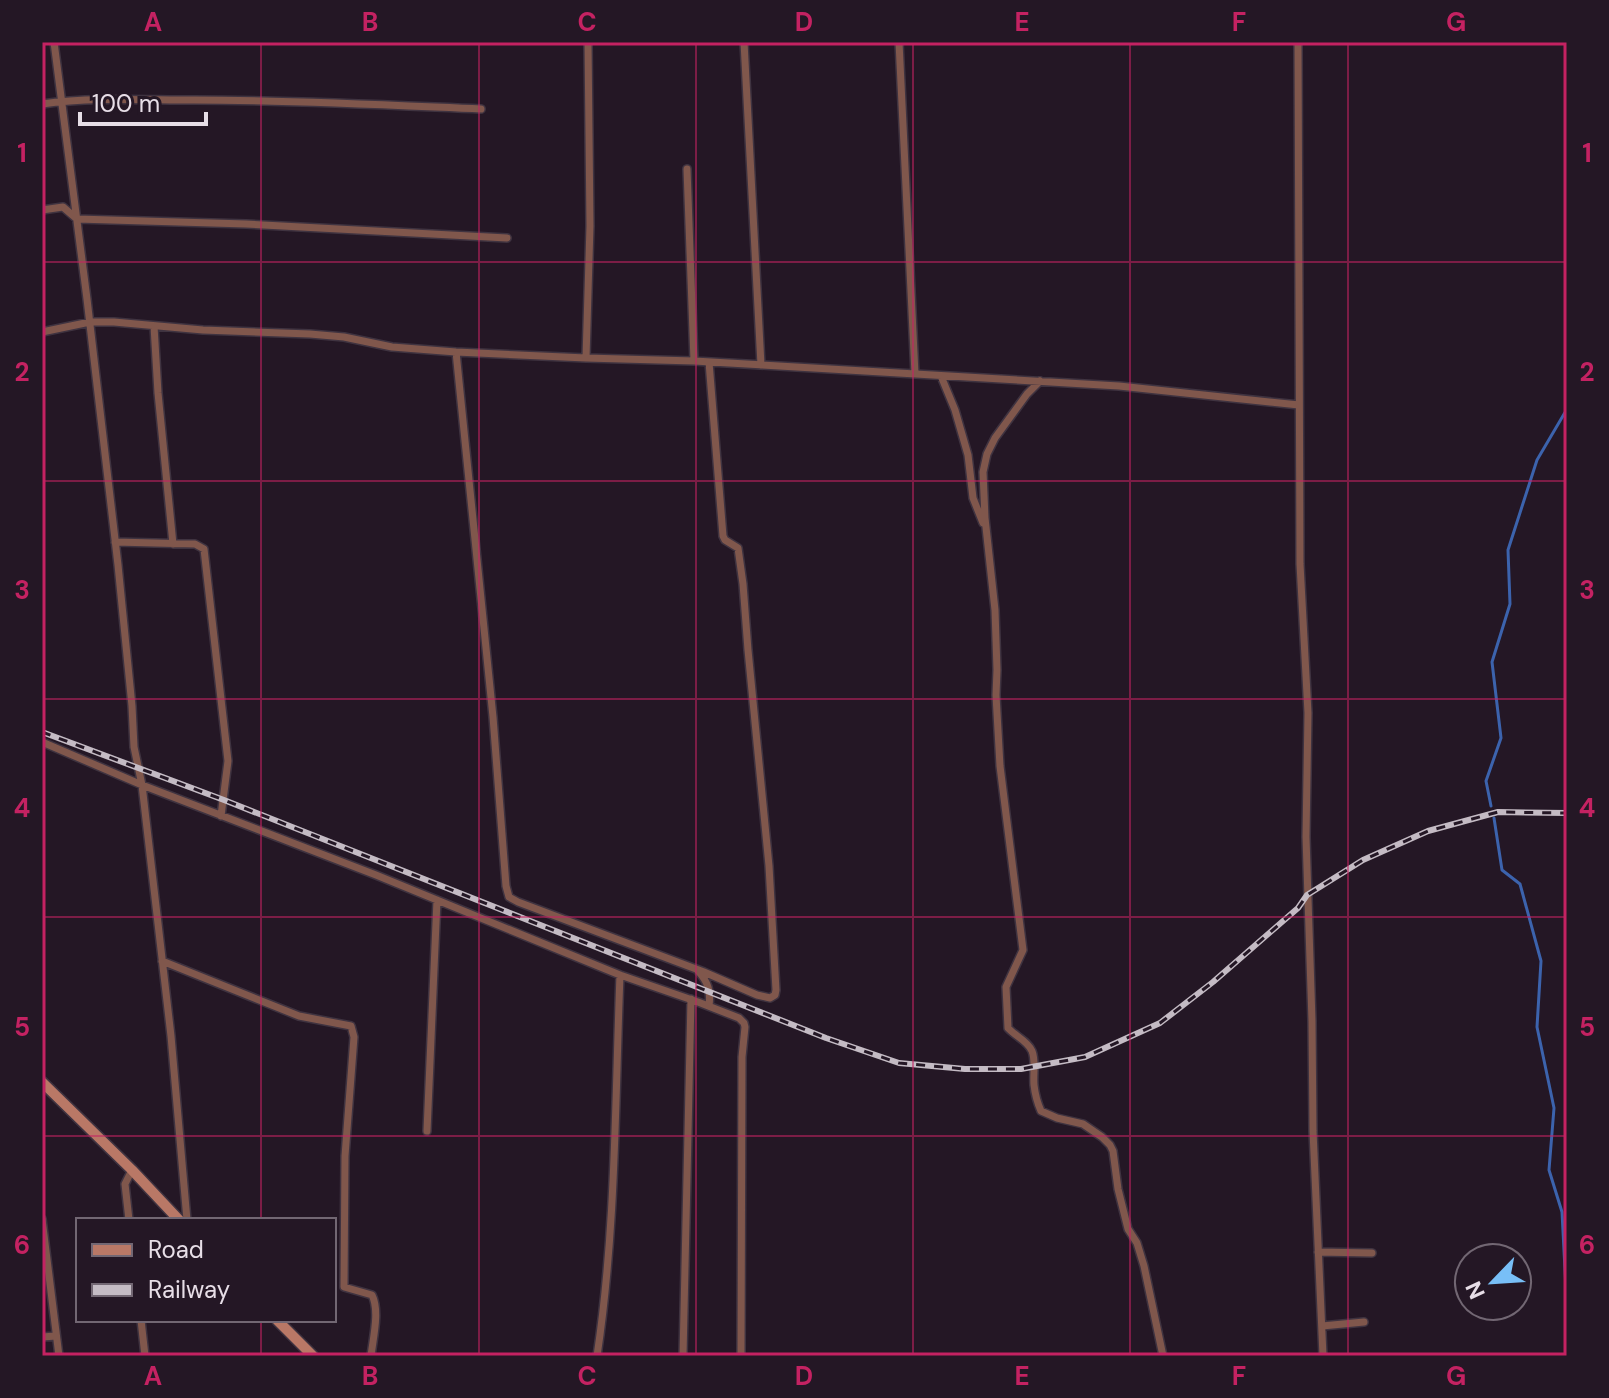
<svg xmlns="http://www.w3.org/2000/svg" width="1609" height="1398" font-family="'DM Sans',sans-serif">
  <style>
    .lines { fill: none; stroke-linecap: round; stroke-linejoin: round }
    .stream { stroke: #3c63ad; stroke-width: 3 }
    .street-casing { stroke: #3f3340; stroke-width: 10 }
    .secondary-casing { stroke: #3f3340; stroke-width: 13 }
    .street { stroke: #80574c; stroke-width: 7 }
    .secondary { stroke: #b97866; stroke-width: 10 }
    .rail-casing { stroke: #c4bbc4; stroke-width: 6 }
    .rail { stroke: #241725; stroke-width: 3; stroke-dasharray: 9; stroke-linecap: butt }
    .grid { fill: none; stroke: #c42262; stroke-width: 2; stroke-opacity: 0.55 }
    .neatline { fill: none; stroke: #c42262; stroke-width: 3 }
    .grid-label { font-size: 26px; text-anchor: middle; font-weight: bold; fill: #c42262 }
  </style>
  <rect width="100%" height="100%" fill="#241725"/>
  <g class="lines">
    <!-- stream -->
    <path class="stream" d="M1491,806L1486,781L1501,738L1492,662L1510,604L1508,550L1537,460L1567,409
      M1494,818L1502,870L1520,884L1541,961L1537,1027L1554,1108L1549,1170L1562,1212L1567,1308"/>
    <defs>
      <path id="street" d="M54,42L87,299L118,565L132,706L134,747L142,785L171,1036L187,1220
        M744,42L761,365
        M899,42L915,374
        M1298,42L1300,564L1308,713L1306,837L1312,1021L1313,1131L1323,1356
        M42,104C93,97 144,100 194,100C290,100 386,105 481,109
        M687,169L694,361
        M42,210L63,207L77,219L246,224L507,238
        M154,326L158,393L173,544
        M42,332L90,322H114L203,330L310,334L344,337L392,347L456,352L586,358L694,361L1119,386L1299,405
        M456,352L493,717L506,886L509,897L518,902L704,972L757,995L770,998L775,995L776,990L769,866L748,650L743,584L738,548L725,540L723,536L709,362
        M586,358L590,226L588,42
        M941,376L955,410L968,455L973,498L983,523
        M1040,381L1027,394L995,438L987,454L983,472L985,518L995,610L997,670L996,695L1000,766L1023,950L1006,987L1008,1028C1015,1036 1028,1041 1032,1051C1036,1061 1033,1074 1034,1085C1035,1094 1037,1102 1041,1111L1057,1118L1083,1124L1102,1137L1110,1145L1113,1151L1118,1189L1128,1229L1137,1243L1144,1266L1163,1356
        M115,542L195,544L204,549L228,761L221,816
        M42,742L142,785L376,875L620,975L698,1002L739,1018L744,1023L745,1027L742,1057L741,1356
        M162,961L299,1016L351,1026L354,1037L345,1156L344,1287L372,1295C380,1311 373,1338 371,1356
        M698,971C708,982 711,991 709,1006
        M427,1131L437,900
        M42,1219L59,1356
        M129,1220L125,1184L132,1170
        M1318,1252L1372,1253
        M141,1320L145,1356
        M1322,1326L1364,1322
        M42,1337L56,1336
        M597,1356C616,1230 615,1102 620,975
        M683,1356L691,999"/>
      <path id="secondary" d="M42,1082L132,1170L179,1220
        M277,1320L313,1356"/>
    </defs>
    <!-- street casing -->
    <use href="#street" class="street-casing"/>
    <!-- secondary casing -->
    <use href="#secondary" class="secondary-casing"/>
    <!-- street -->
    <use href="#street" class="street"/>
    <!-- secondary -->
    <use href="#secondary" class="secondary"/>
    <defs>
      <path id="rail" d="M42,732L224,800L826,1038L899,1063L965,1069H1021L1085,1057L1160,1023L1213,982L1298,908L1307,895L1363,860L1428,831L1498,812L1567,813"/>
    </defs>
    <!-- rail casing -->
    <use href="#rail" class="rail-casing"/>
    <!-- rail -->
    <use href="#rail" class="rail"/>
  </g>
  <!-- grid -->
  <path class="grid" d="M261,42V1220M479,42V1356M696,42V1356M913,42V1356M1130,42V1356M1348,42V1356M42,262H1567M42,481H1567M42,699H1567M42,917H1567M42,1136H1567M261,1320V1356"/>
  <!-- border -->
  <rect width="1609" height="1398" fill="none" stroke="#241725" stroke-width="88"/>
  <!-- legend -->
  <rect x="76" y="1218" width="260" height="104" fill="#241725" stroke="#726773" stroke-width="2"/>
  <rect x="92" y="1244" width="40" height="12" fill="#b97866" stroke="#726773" stroke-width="2"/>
  <text x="148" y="1258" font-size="24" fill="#e7dee7">Road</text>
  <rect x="92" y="1284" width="40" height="12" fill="#c4bbc4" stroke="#726773" stroke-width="2"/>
  <text x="148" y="1298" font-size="24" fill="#e7dee7">Railway</text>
  <!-- north arrow -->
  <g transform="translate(1493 1282) rotate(245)"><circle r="38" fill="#241725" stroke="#726773" stroke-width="2"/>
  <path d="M0-6L14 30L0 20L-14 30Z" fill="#78bff7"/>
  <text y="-12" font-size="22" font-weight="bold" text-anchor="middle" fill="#e7dee7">N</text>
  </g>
  <!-- scale -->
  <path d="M80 112v12h126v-12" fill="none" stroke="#e7dee7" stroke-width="4"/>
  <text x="92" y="112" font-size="24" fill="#e7dee7" stroke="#241725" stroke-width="6" paint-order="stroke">100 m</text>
  <rect x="44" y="44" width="1521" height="1310" class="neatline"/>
  <g class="grid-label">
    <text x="153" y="31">A</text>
    <text x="370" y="31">B</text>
    <text x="587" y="31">C</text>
    <text x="804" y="31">D</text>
    <text x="1022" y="31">E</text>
    <text x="1239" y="31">F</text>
    <text x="1456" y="31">G</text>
    <text x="22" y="162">1</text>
    <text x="1587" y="162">1</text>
    <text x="22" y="381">2</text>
    <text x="1587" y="381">2</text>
    <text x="22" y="599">3</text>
    <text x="1587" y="599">3</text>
    <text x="22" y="817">4</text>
    <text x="1587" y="817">4</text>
    <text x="22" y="1036">5</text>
    <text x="1587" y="1036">5</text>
    <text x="22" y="1254">6</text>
    <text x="1587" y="1254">6</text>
    <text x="153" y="1385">A</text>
    <text x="370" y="1385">B</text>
    <text x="587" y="1385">C</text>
    <text x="804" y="1385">D</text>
    <text x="1022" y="1385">E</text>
    <text x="1239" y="1385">F</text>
    <text x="1456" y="1385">G</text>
  </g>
</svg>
